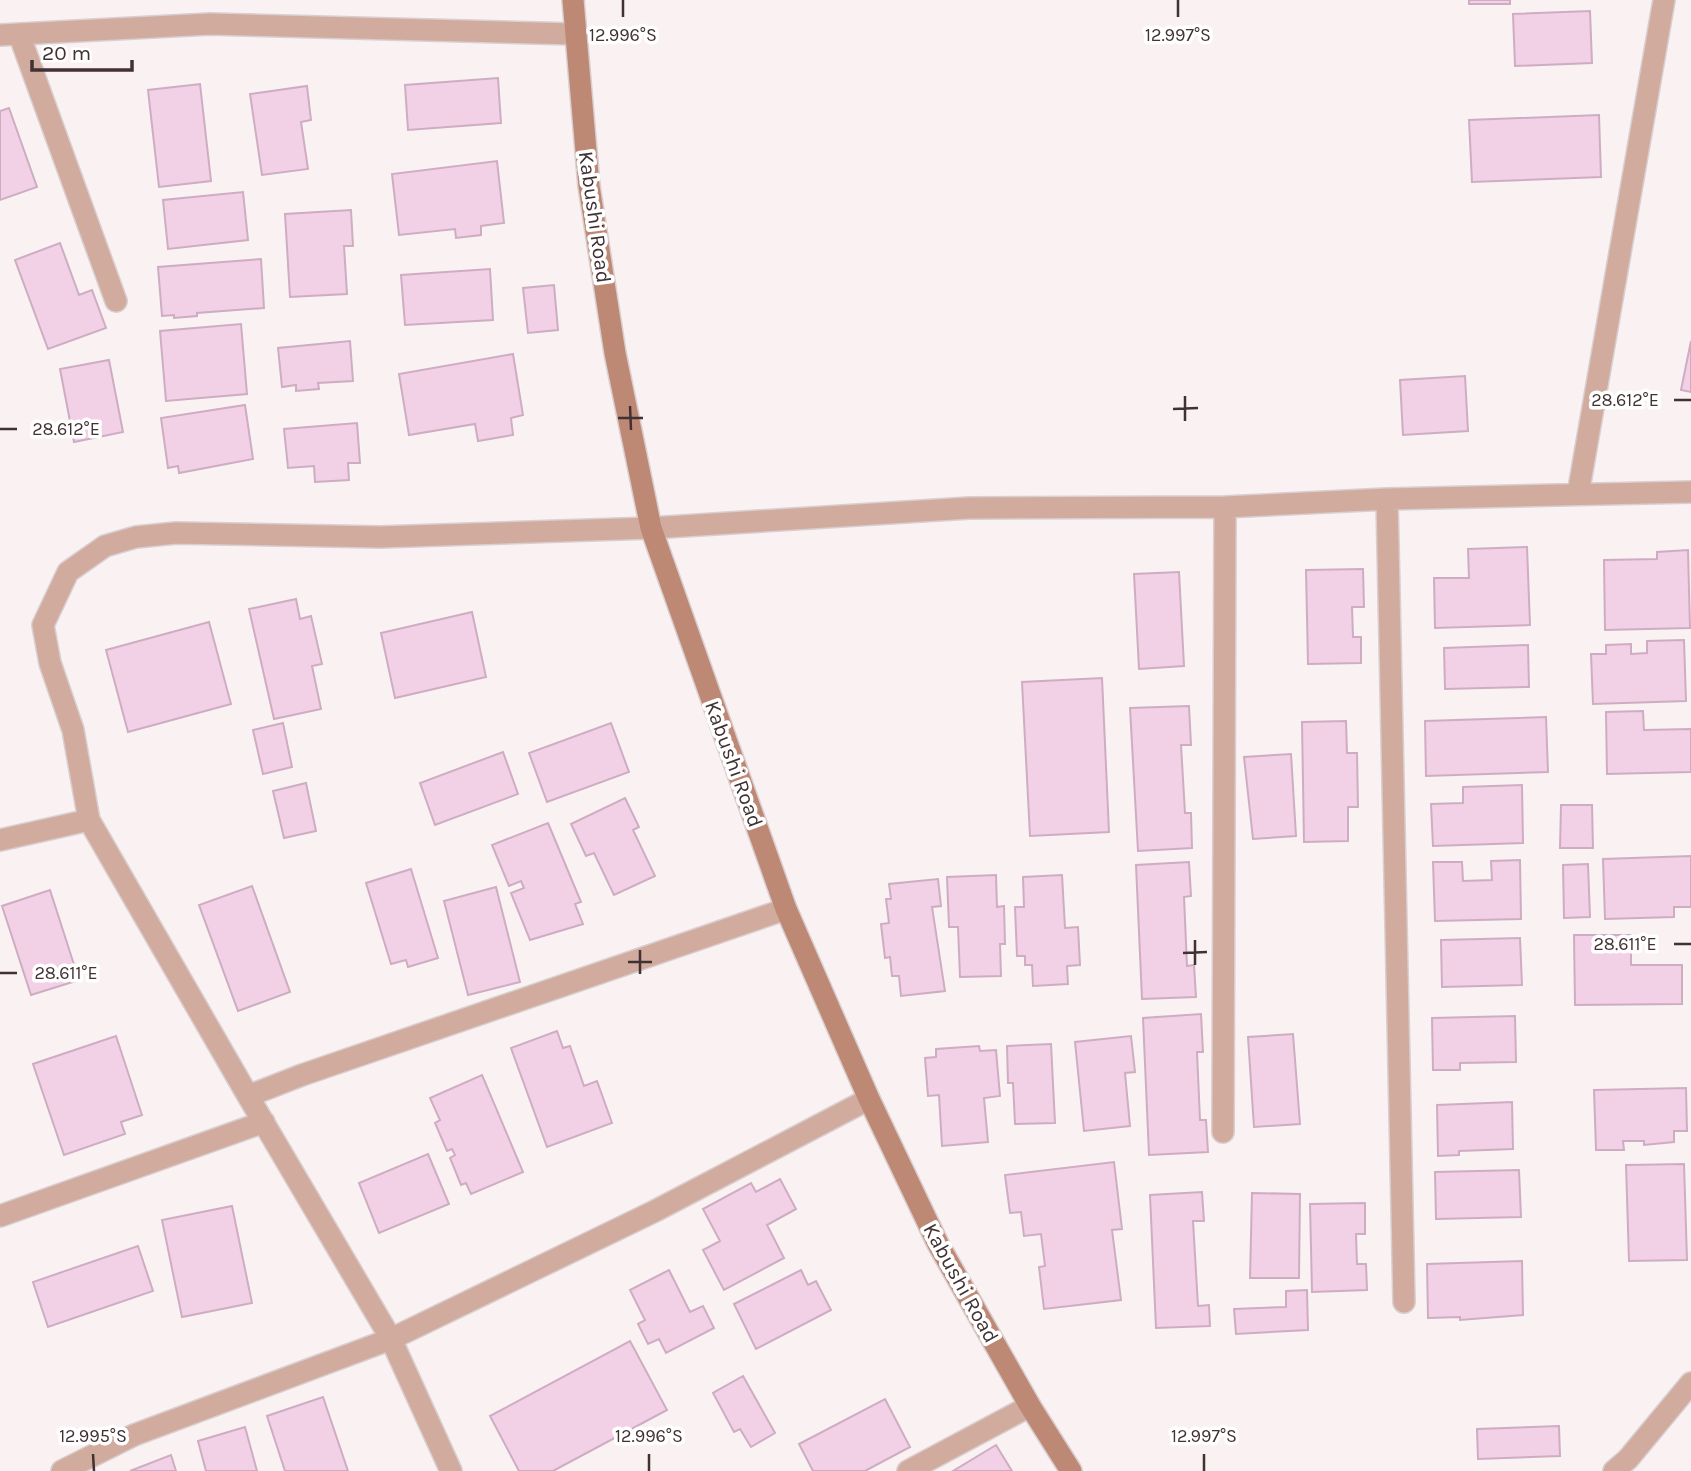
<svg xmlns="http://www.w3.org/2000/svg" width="1691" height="1471" font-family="Karla,sans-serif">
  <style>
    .building { fill: #f2d0e6; stroke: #ceadc2; stroke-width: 2 }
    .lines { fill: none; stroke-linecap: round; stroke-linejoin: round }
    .street-casing { stroke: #d9ced0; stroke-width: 24 }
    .secondary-casing { stroke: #d9ced0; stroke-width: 24 }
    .street { stroke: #d1ac9e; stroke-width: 21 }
    .secondary { stroke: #be8974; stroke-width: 21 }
    .ticks { fill: none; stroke: #413133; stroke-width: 2.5 }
    .labels { text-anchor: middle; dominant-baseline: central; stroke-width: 7; stroke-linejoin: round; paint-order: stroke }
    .street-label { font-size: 21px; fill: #413133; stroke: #fff }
    .ticks-label { font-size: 18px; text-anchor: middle; fill: #413133; stroke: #fff; stroke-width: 7; stroke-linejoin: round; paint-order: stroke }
  </style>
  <rect width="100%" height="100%" fill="#faf1f2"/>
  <!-- building -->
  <path class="building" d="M1469,0H1510V4H1469Z
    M1590,11L1592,63L1515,66L1513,14Z
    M498,78L501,123L408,130L405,85Z
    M200,84L211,181L159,187L148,90Z
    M307,86L311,120L301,122L308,169L262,175L250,94Z
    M9,108L37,187L0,200V111Z
    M1599,115L1601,177L1472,182L1469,120Z
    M497,161L504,223L481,226V235L456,238L455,229L399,235L392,174Z
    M243,192L248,240L168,249L163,200Z
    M351,210L353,246H344L347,294L290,297L285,214Z
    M60,243L79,295L92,290L106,328L48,349L15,260Z
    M261,259L264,308L197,313V316L174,318V315L162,316L158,267Z
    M490,269L493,320L405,325L401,275Z
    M554,285L558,330L528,333L523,288Z
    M241,324L247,394L166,401L160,331Z
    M350,341L353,381L318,383L319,389L296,391V385L282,387L278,348Z
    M1691,341V392L1681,390Z
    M513,354L523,415L511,418L513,435L478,441L475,424L409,435L399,374Z
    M109,360L123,432L74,442L60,369Z
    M1465,376L1468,431L1403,435L1400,380Z
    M245,405L253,459L179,473L178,466L168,468L161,418Z
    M357,423L360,463H348L349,480L315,482L314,466L288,468L284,429Z
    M1527,547L1530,625L1435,628L1434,578H1469L1468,549Z
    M1688,550L1690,628L1605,630L1604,560L1657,559V552Z
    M1363,569L1364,607H1352L1353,637H1361V663L1308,664L1306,570Z
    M1179,572L1184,666L1139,669L1134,574Z
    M296,599L300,619L311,616L322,664L312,666L321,709L274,719L249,609Z
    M472,612L486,677L395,698L381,633Z
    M209,622L231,704L128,732L106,650Z
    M1684,640L1686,701L1593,704L1591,654H1606V645L1631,644V654L1647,653V641Z
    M1528,645L1529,687L1445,689L1444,648Z
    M1102,678L1109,832L1030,836L1022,682Z
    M1189,706L1191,745H1181L1185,813H1191L1192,848L1138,851L1130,708Z
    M1643,711L1644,730L1691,729V772L1607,774L1606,712Z
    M1546,717L1548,772L1426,776L1425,721Z
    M1346,721L1347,753H1357L1358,807H1348V841L1304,842L1302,722Z
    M283,723L292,767L263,774L253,730Z
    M611,723L629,772L547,802L529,753Z
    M503,752L518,794L435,825L420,783Z
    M1291,754L1296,836L1253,839L1244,757Z
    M306,783L316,831L284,838L273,791Z
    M1522,785L1523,843L1433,846L1431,804L1463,803V787Z
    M625,798L639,827L633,830L655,876L614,895L594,853L586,856L571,824Z
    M1561,805H1592L1593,848H1560Z
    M548,823L581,902L575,904L583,924L530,940L511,893L524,888L521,881L509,886L492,845Z
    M1691,856V907H1674V917L1605,919L1603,859Z
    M1520,860L1521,919L1435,921L1433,862H1462L1463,881L1492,880L1491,861Z
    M1189,862L1191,896L1184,897L1187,966L1194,965L1196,997L1142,999L1136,865Z
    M1588,864L1590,917L1564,918L1563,865Z
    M411,869L438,958L408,967L406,960L391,964L366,883Z
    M996,875L997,907L1004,906L1005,944H1000L1001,976L960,977L958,927H949L947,877Z
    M1062,875L1065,928L1078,927L1080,965L1067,966L1068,984L1033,986L1032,965H1025V956H1017L1015,907H1024L1023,877Z
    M938,879L941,906L932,907L945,991L901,996L899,976H892L890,957L885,958L881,924L889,923L886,899H891L889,884Z
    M252,886L290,992L238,1011L199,905Z
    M496,887L520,982L468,995L444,901Z
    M50,890L79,980L31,995L2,906Z
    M1574,935H1631V965H1682V1004L1575,1005Z
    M1520,938L1522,985L1442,987L1441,940Z
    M1201,1014L1203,1052H1197L1200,1120H1206L1208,1152L1149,1155L1143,1018Z
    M1515,1016L1516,1062L1460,1063V1070H1433L1432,1018Z
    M557,1031L563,1048L570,1046L584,1086L597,1081L612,1123L547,1147L511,1048Z
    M1293,1034L1300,1124L1254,1127L1248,1037Z
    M116,1036L142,1115L121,1122L125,1134L64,1155L33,1064Z
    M1131,1036L1135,1072L1125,1073L1130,1126L1084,1131L1075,1042Z
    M1051,1044L1055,1123L1015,1124L1013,1083H1008L1007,1046Z
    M979,1046L980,1051L996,1050L1000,1096L984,1098L988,1142L942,1146L939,1095L928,1096L925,1058L936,1057V1049Z
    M482,1075L523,1172L471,1194L466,1183L461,1185L450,1158L455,1155L452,1149L447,1151L435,1123L440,1120L430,1098Z
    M1686,1088L1687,1131H1674V1142L1644,1145V1141H1623L1624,1150H1596L1594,1090Z
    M1512,1102L1513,1149L1459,1151V1155L1438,1156L1437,1105Z
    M428,1154L449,1204L379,1233L359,1183Z
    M1114,1162L1122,1229L1112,1230L1121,1300L1044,1309L1039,1267L1045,1266L1041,1234L1024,1236L1021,1212L1010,1213L1005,1175Z
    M1684,1164L1687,1260L1629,1261L1626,1165Z
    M1519,1170L1521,1217L1436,1219L1435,1172Z
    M780,1179L796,1209L767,1225L784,1258L724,1290L703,1250L720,1241L703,1209L751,1183L756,1192Z
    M1202,1192L1204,1221H1193L1198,1306L1209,1305L1210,1326L1156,1328L1150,1195Z
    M1252,1193L1300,1194L1299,1278H1250Z
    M1365,1203V1234H1356L1357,1264H1366L1367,1290L1312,1292L1310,1204Z
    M232,1206L252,1303L182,1317L162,1220Z
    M138,1246L153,1291L48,1327L33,1282Z
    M1522,1261L1523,1315L1460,1320V1317L1428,1318L1427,1264Z
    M669,1270L690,1312L703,1306L714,1328L666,1353L659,1339L648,1344L638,1324L645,1320L630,1290Z
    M801,1270L808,1285L816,1281L831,1310L756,1349L734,1304Z
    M1307,1290L1308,1330L1236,1334L1234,1309L1286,1307V1291Z
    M630,1341L667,1410L553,1471H519L490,1416Z
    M743,1376L775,1433L751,1447L740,1429L734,1432L713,1393Z
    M323,1397L348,1471H285L267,1416Z
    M885,1399L910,1447L865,1471H813L799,1444Z
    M1559,1426L1560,1456L1478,1459L1477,1429Z
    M245,1427L257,1471H206L198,1441Z
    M996,1445L1012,1471H953Z
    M171,1455L176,1471H130Z"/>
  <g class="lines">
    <defs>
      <path id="street" d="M19,34L116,301
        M0,35L210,24L575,34
        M1578,494L1664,0
        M1387,499L1404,1302
        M0,840L89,820
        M786,909L302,1075L248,1096L89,820L73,730L50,663L43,625L68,572L105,546L136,537L176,533L380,537L651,528L969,508L1225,507L1387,499L1691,492
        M248,1096L391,1339L451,1471
        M1223,1132L1225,507
        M0,1216L264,1122
        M62,1471L134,1435L391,1339L655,1211L869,1099
        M908,1471L1030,1406
        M1614,1471L1628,1459L1691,1383"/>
      <path id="secondary" d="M573,0L589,186L615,353L651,528L786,909L869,1099L938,1244L1030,1406L1071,1471"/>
    </defs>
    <!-- street casing -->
    <use href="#street" class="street-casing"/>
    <!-- secondary casing -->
    <use href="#secondary" class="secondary-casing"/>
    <!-- street -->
    <use href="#street" class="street"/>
    <!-- secondary -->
    <use href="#secondary" class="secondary"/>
  </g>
  <!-- ticks -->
  <path class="ticks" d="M623,0V17M1178,0V17M1185,396V421M1674,400H1691M630,406L631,430M1173,409L1198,408M618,418H643M0,429H17M1195,940V965M1674,944H1691M640,950V974M1183,953L1207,952M628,962H652M0,973H17M93,1454L94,1471M649,1454V1471M1204,1454V1471"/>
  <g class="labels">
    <!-- street labels -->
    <g class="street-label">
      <text transform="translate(595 217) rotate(82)">Kabushi Road</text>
      <text transform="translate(734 764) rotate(70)">Kabushi Road</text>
      <text transform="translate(961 1283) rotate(61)">Kabushi Road</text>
    </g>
  </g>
  <g class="ticks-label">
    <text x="623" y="41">12.996°S</text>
    <text x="1178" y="41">12.997°S</text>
    <text x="1625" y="406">28.612°E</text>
    <text x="66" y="435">28.612°E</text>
    <text x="1625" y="950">28.611°E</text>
    <text x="66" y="979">28.611°E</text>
    <text x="93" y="1442">12.995°S</text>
    <text x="649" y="1442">12.996°S</text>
    <text x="1204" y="1442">12.997°S</text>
  </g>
  <!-- scale -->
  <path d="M32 60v10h100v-10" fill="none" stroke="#413133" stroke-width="3.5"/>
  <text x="42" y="60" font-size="21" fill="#413133" stroke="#ffffff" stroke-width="5" paint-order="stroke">20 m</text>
</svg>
